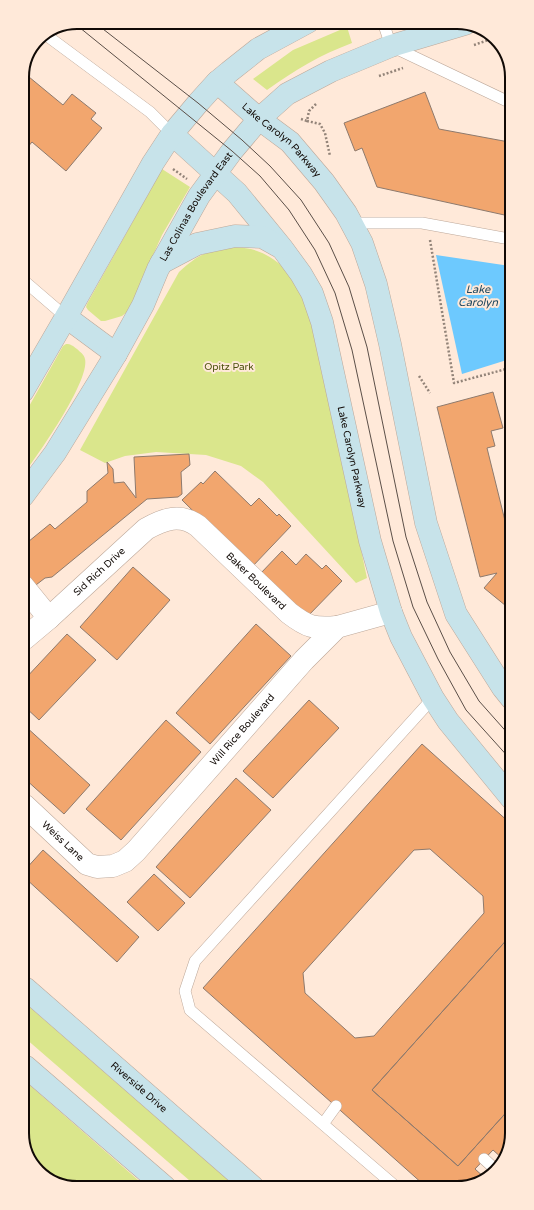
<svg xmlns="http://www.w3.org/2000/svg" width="534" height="1210" font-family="'Varela Round',sans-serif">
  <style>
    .green { fill: #dae68c }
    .water { fill: #6dc9fe }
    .building { fill: #f2a66e; stroke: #8e7a6d; fill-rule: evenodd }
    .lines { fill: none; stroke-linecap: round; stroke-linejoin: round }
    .lane-casing { stroke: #bda89a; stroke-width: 12 }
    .street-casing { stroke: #bda89a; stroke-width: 23 }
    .secondary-casing { stroke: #bda89a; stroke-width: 23 }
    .path { stroke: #938479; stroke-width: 2.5; stroke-dasharray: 2 2; stroke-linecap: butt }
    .lane { stroke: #fff; stroke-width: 11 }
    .street { stroke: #fff; stroke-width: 22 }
    .secondary { stroke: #c7e3ea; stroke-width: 22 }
    .tram { stroke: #5b4f48; stroke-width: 1 }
    .labels { text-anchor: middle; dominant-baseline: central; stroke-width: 4; stroke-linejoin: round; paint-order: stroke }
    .street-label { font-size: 10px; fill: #110a06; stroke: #ffe9d9 }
    .park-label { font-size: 10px; fill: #4b510d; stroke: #ffe9d9 }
    .water-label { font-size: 11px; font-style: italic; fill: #21485f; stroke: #ffe9d9 }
    .rim { fill: none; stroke: #110a06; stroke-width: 2 }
  </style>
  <rect width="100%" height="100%" fill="#ffe9d9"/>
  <!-- green -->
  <path class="green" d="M347,27L352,43C320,55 295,70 267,90L253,79L293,50Z
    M162,169L190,187L162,235L154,253L132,308L122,316L105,321H101L88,310L86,307L87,304Z
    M236,247C243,248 250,248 257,251C291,263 301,293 313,324L367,578L356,583L263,482L241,466L206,455L156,452L125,456L105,463L80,450L179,272C200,253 208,250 236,247Z
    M66,344C71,344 73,346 77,349C80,352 84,354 85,359C90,381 38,455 23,475V417L63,346Z
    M25,1003L236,1187H197L25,1038Z
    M25,1081L146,1187L73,1188L44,1177L25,1151Z"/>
  <!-- water -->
  <path class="water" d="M436,255L510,266V359L462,374Z"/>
  <!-- building -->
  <path class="building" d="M23,72L63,105L72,94L96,113L91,119L102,128L66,171L32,142L22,154Z
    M425,92L439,129L509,142V216L377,187L362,148L355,151L344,123Z
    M493,392L503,428L491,431L495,446L487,448L510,541L511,610L484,588L497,573L480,577L437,407Z
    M189,454L190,465L181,472L182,494L178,497L147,499L52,577L45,578L32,588L23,578V566L27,563L23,559V546L50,524L55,529L87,502V491L108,473L107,462L113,469L114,483L124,482L136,498L134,457Z
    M215,471L251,506L259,498L277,516L279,514L291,526L251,568L182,500L201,482L203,484Z
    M282,551L296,565L306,554L322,569L326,565L342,581L306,618L260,574Z
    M133,567L170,600L117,660L80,627Z
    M256,624L291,656L210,744L176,713Z
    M67,634L96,660L39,720L24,706V680Z
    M309,700L339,728L273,798L243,771Z
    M166,720L201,752L121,840L86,809Z
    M24,725L90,785L64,814L24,778Z
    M422,744L511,824V935L372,1090L458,1166L512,1106V1134L503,1159L493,1150L475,1169L485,1178L475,1185H424L203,988ZM430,849L483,896L484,913L374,1036L355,1038L305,993L303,973L414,850Z
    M236,778L271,810L190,898L156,867Z
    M43,850L139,937L117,962L24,877V871Z
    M154,874L185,903L158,931L127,902Z
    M511,935L512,1106L458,1166L372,1090Z"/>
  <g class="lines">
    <defs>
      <path id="lane" d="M383,22L391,46L509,102
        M46,35L150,112L172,134
        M351,223H422L510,239
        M23,280L66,317
        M323,1124L336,1106
        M484,1159L496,1170
        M395,1186L190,1010L185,991L195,961L433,698"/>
      <g id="street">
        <path d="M23,586L49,618"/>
        <path id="s1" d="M24,639L49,618L146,529C164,519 180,513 198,526L289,613C307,627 314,629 337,627"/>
        <path id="s2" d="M24,805L87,864L97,867L113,866L125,861L136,851L304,660L337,627L391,612"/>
      </g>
      <g id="secondary">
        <path id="s3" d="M217,82L259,119L290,142L324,182L346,213L362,243L376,284L390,344L426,523L456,614L503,688L511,698"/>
        <path id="s4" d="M172,134L237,193L282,248L301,274L312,293L322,322L370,541L391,612L401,637L433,698L448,721L511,798"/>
        <path d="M161,263L197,244L235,236L262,237L280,247"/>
        <path d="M66,317L116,354"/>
        <path d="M23,391L66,317L153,163L172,134L198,103L217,82L229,72L258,49L308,22"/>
        <path id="s5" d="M23,496L55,453L116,354L143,305L158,269L199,196L232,151L259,119L287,94L331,71L391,46L465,24"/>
        <path id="s6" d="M25,988L253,1187"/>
        <path d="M25,1066L165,1187"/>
      </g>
    </defs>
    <!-- lane casing -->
    <use href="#lane" class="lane-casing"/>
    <!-- street casing -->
    <use href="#street" class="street-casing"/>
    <!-- secondary casing -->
    <use href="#secondary" class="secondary-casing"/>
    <!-- path -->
    <path class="path" d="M474,45L494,38
      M379,76L403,68
      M316,104L309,111L307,121L320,124L325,133L330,156
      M301,119L307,121
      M173,169L187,179
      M430,240L454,383L510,368
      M419,376L430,393"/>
    <!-- lane -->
    <use href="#lane" class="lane"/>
    <!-- street -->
    <use href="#street" class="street"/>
    <!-- secondary -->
    <use href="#secondary" class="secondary"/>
    <!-- tram -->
    <path class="tram" d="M94,22L198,103L242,140L270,166L301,200L329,243L349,287L367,347L406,537L427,602L450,652L479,701L511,737
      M74,23L232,151L260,176L289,210L315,250L335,293L352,350L393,541L413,607L438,659L466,710L511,760"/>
  </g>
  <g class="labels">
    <!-- street labels -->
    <g class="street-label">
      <text stroke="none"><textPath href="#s3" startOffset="87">Lake Carolyn Parkway</textPath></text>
      <text stroke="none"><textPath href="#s5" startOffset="338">Las Colinas Boulevard East</textPath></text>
      <text stroke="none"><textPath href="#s4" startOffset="382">Lake Carolyn Parkway</textPath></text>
      <text stroke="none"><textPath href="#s1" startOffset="101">Sid Rich Drive</textPath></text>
      <text stroke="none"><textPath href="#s1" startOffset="300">Baker Boulevard</textPath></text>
      <text stroke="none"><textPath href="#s2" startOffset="302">Will Rice Boulevard</textPath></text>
      <text stroke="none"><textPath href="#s2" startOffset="53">Weiss Lane</textPath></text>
      <text stroke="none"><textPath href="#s6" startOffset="151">Riverside Drive</textPath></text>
    </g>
    <!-- park labels -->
    <g class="park-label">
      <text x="229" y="367">Opitz Park</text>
    </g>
    <!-- water labels -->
    <g class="water-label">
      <text x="478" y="289">Lake<tspan x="478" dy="13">Carolyn</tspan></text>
    </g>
  </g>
  <!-- crop -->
  <path d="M0 0H534V1210H0ZM77 29H457A48 48 0 0 1 505 77V1133A48 48 0 0 1 457 1181H77A48 48 0 0 1 29 1133V77A48 48 0 0 1 77 29Z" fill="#ffe9d9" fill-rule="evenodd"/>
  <path class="rim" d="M77 29H457A48 48 0 0 1 505 77V1133A48 48 0 0 1 457 1181H77A48 48 0 0 1 29 1133V77A48 48 0 0 1 77 29Z"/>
</svg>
